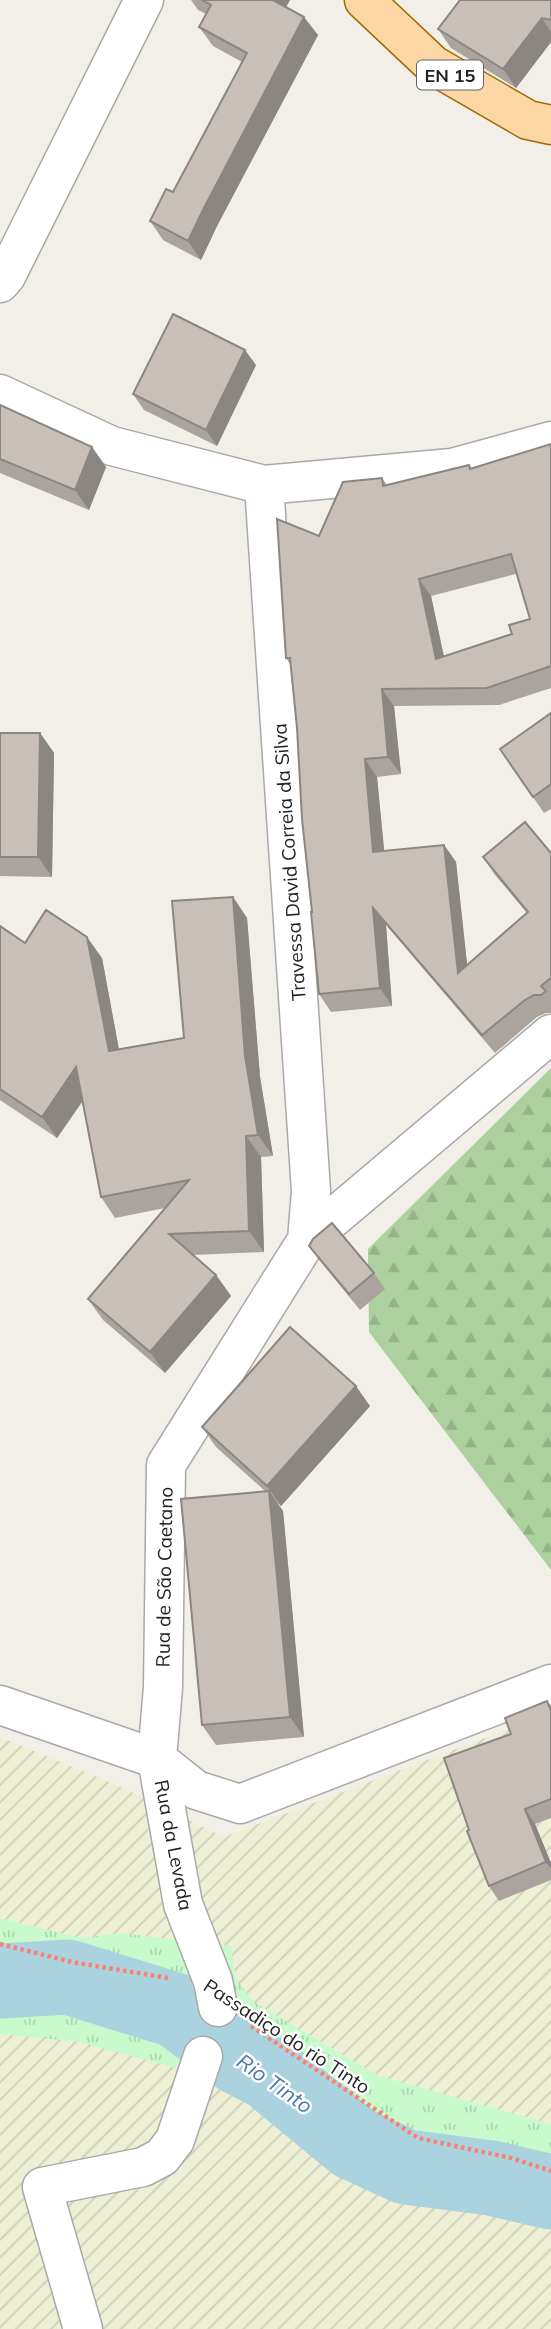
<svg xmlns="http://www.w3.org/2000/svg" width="551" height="2329" font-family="Mulish,sans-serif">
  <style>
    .farmland { fill: url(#farmland-furrows) }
    .forest { fill: url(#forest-firs) }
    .park { fill: url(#park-tufts) }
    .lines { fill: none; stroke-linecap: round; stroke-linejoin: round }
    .river { stroke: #aad3df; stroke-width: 75 }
    .street-casing { stroke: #a9a9a9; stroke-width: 41 }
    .primary-casing { stroke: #a06b00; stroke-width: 41 }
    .path { stroke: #fa8072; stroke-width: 4.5; stroke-dasharray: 3.5 3.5; stroke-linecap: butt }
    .street { stroke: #fff; stroke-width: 38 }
    .primary { stroke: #fcd6a4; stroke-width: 38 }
    .wall { fill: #aba49e; fill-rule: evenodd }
    .shaded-wall { fill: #8b8681 }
    .building { fill: #c7bfb8; stroke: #8b8681; stroke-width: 2; fill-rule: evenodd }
    .labels { text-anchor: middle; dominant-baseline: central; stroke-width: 5; stroke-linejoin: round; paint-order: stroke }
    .shield { fill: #fff; stroke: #646464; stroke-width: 2 }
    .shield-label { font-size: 18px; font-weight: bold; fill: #222 }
    .street-label { font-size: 19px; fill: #222; stroke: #fff }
    .water-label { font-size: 21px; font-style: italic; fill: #4a7aab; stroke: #fff }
  </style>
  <defs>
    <pattern id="farmland-furrows" width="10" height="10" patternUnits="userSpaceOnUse" patternTransform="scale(1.75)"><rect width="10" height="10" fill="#eef0d5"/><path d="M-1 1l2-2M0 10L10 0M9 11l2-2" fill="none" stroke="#ccceb7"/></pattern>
    <pattern id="forest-firs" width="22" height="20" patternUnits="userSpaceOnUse" patternTransform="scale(1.75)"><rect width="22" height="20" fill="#add19e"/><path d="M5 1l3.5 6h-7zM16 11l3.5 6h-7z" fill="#95b388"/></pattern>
    <pattern id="park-tufts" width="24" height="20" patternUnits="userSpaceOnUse" patternTransform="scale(1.75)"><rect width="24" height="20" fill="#c8facc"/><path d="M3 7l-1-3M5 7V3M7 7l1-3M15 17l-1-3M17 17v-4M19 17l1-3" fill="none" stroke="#acd6af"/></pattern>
  </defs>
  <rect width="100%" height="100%" fill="#f2efe9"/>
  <!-- farmland -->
  <path class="farmland" d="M551,1713V2329H0V1737L119,1786L224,1837Z"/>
  <!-- forest -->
  <path class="forest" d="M551,1068V1570L369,1332L368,1261V1249Z"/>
  <!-- park -->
  <path class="park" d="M0,1918L81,1938L121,1933L231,1946L236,1979L254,2002L379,2076L551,2124V2225L478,2211L345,2169L244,2100L203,2056L175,2068L80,2042L0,2034Z"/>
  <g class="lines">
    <!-- river -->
    <path class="river" d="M0,1981L68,1977L178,2011L240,2058L269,2073L354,2143L406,2167L491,2178L551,2192"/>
    <defs>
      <path id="street" d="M0,283L6,276L144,0
        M0,394L112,446L264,485L452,468L551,441
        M264,485L311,1191L307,1240
        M0,1705L157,1759L196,1790L240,1804L551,1684
        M218,2007L213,1981L183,1904L157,1759L163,1687L166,1465L307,1240L551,1034
        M83,2329L42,2187L143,2167L162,2157L175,2140L203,2056"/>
      <path id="primary" d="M364,0L433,65L528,120L551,125"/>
    </defs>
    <!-- street casing -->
    <use href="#street" class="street-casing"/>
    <!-- primary casing -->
    <use href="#primary" class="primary-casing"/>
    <!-- path -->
    <path class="path" d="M0,1944L72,1962L168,1978
      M251,2026L418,2138L511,2158L551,2171"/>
    <!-- street -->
    <use href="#street" class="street"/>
    <!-- primary -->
    <use href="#primary" class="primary"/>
  </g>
  <!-- wall -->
  <path class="wall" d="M191,0H290L286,7L318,35L217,226L201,260L163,240L150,221L173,192L242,62L213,46L199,27L206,14L198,10Z
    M551,0V42L516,88L451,48L438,29Z
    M256,365L217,446L144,410L133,394Z
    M0,405L92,447L106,467L89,510L0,473Z
    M551,444V688L499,705L394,706L401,774L377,777L384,851L444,845L456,862L467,965L527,913L495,875L483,857L551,853V1013H546L537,1017L495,1053L386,925L392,1006L331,1012L319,994L297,728L290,664L286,658L319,536L382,478L387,485L469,465L472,468ZM516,574L530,619L512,634L444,656L431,596Z
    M551,713V809L544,813L533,797Z
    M0,733H40L54,753L52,877L0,876Z
    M233,897L247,918L260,1077L273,1156L261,1157L264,1252L193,1255L216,1275L231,1296L165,1373L103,1320L88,1299L165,1208L115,1218L101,1197L83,1101L57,1138L0,1100V926L25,943L102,958L119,1049L184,1038Z
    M309,1246L374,1273L385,1289L360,1310L320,1261Z
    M370,1406L281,1506L275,1501L283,1511L304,1737L216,1745L202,1725L265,1491L216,1447L202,1427Z
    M547,1701L551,1706V1818L535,1824L551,1863V1880L499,1901L489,1886L469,1830Z"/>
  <!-- shaded-wall -->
  <path class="shaded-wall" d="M270,0H290L281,16Z
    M304,17L318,35L217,226L201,260L188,241L204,208Z
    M542,18L551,32V42L516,88L503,69Z
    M245,350L256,365L217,446L206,430Z
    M92,447L106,467L89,510L75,490Z
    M419,579L431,596L448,677L436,659Z
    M382,689L394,706L401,774L388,757Z
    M40,733L54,753L52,877L38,857Z
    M365,759L377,777L386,869L373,852Z
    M444,845L456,862L470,991L458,973Z
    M233,897L247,918L260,1077L273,1156L258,1135L245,1056Z
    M373,908L386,925L392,1006L380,988Z
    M87,937L102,958L123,1072L109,1051Z
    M76,1067L91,1088L57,1138L42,1117Z
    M246,1136L261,1157L264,1252L249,1231Z
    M216,1275L231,1296L165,1373L150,1352Z
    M356,1386L370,1406L281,1506L267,1486Z
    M269,1491L283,1511L304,1737L290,1717Z
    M525,1809L535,1824L551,1863V1869L546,1862Z"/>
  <!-- building -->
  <path class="building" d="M202,0H273L304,17L204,208L188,241L150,221L166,189L173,192L247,53L199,27L211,5Z
    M460,0H551V20L542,18L503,69L438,29Z
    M173,314L245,350L206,430L133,394Z
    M0,405L92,447L75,490L0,459Z
    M551,444V666L487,688L382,689L388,757L365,759L373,852L444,845L458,973L528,912L483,857L525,822L551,853V978L541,986L546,991L541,995H534L525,1000L482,1035L373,908L380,988L319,994L311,912H312L302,819L297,728L290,658H286L277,519L319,536L343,482L382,478L383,486L469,465L470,469ZM511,554L530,619L509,625L512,634L436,659L419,579Z
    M551,713V784L533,797L500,749Z
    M0,733H40L38,857H0Z
    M233,897L245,1056L258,1135L246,1136L249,1231L169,1234L216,1275L150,1352L88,1299L189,1180L101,1197L76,1067L42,1117L0,1089V926L25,943L46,910L87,937L109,1051L184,1038L172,901Z
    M332,1223L374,1273L349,1294L309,1246L313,1239Z
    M290,1327L356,1386L267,1486L202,1427Z
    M269,1491L290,1717L202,1725L181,1499Z
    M547,1701L551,1711V1799L525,1809L546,1862L489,1886L467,1831L469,1830L444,1758L511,1734L505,1718Z"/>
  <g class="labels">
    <!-- shield labels -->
    <rect class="shield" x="417" y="60.5" width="66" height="29" rx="5"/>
    <g class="shield-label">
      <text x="450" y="75">EN 15</text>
    </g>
    <!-- street labels -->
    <g class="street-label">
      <text transform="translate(289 862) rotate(-94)">Travessa David Correia da Silva</text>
      <text transform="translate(164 1577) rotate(-89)">Rua de São Caetano</text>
      <text transform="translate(174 1845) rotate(79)">Rua da Levada</text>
      <text transform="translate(287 2036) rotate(33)">Passadiço do rio Tinto</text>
    </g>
    <!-- water labels -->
    <g class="water-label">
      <text transform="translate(275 2083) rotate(35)">Rio Tinto</text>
    </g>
  </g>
</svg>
